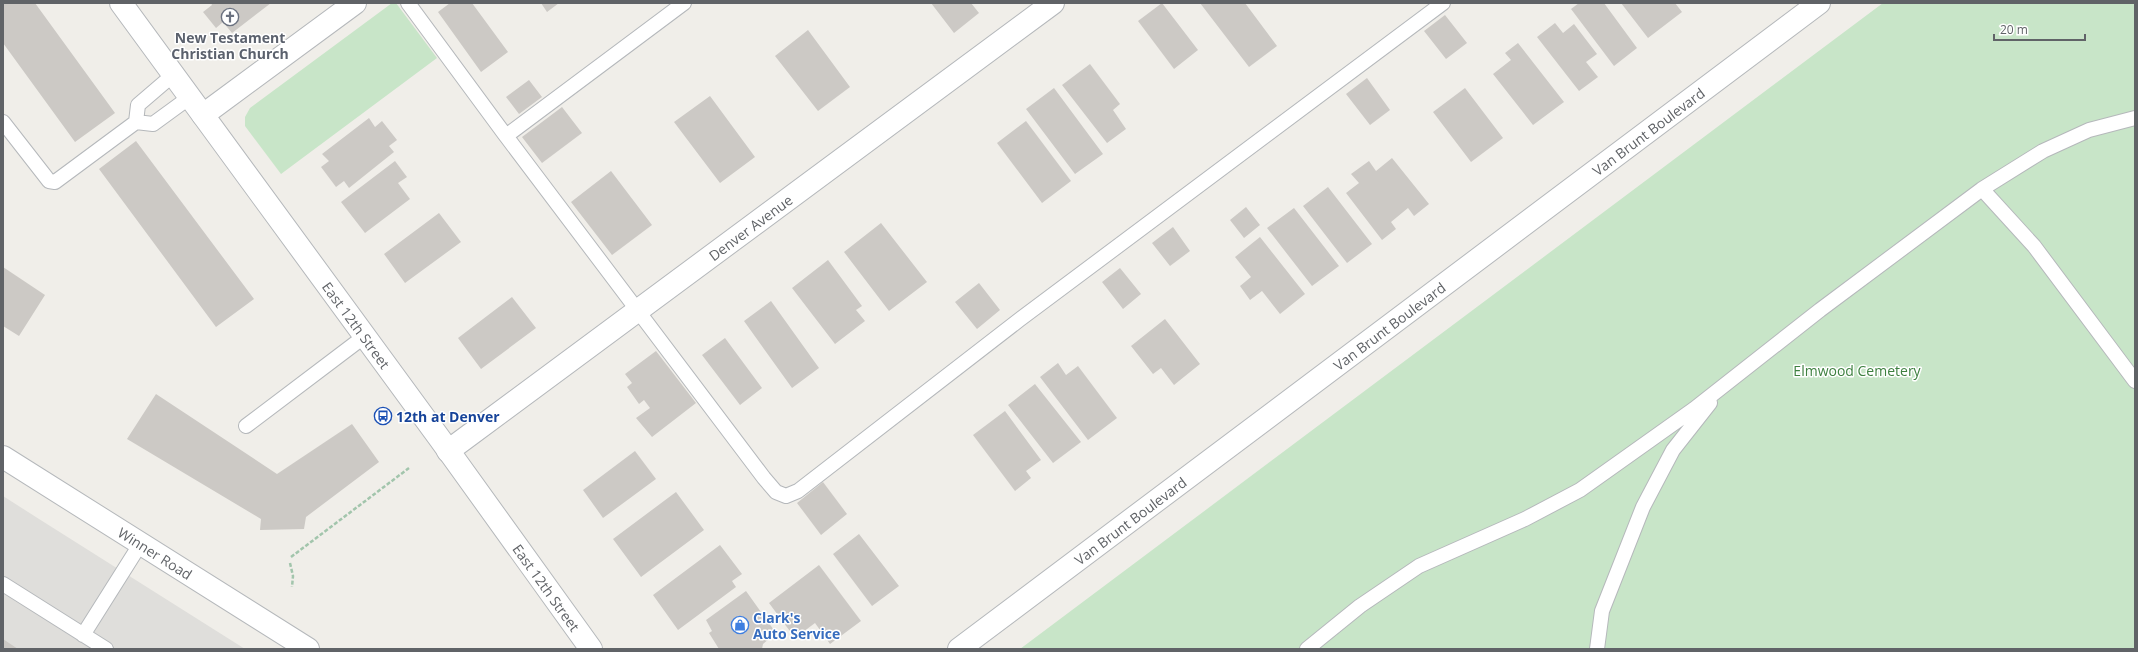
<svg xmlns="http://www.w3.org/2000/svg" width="2138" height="652" font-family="'Open Sans',sans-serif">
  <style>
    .industrial { fill: #dfdedb }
    .green { fill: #c8e5c8 }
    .building { fill: #ccc9c5 }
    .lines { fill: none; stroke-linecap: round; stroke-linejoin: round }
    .service-casing { stroke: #b5b8bb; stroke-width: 16 }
    .minor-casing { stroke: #b5b8bb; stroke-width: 24 }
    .tertiary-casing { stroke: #b5b8bb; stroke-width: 24 }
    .path { stroke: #a2c5ac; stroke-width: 2.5; stroke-dasharray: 4 2; stroke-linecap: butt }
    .service { stroke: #fff; stroke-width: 14 }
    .minor { stroke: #fff; stroke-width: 22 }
    .tertiary { stroke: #fff; stroke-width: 22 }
    .labels { text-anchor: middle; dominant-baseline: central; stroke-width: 3; stroke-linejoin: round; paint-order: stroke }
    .worship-label { font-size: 14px; font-weight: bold; fill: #5b616d; stroke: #fff }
    .street-label { font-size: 14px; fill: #606367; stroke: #fff }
    .park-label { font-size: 14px; fill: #3e8040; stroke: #fff }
    .transit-label { font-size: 14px; font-weight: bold; fill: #164399; stroke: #fff; text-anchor: start }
    .shop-label { font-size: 14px; font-weight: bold; fill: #366cbe; stroke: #fff; text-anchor: start }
  </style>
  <rect width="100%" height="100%" fill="#f0eee9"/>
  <!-- industrial -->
  <path class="industrial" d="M3,496L39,519L245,649H3Z"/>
  <!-- green -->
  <path class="green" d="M392,3H396L437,58L281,174L245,126V117L250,108Z
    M1883,3H2135V649H1020Z"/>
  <!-- building -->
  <path class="building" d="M3,3H35L115,113L75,142L3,43Z
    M211,3H271L232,33L223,22L216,28L203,12L212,5Z
    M450,3H472L508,52L481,72L438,12Z
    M541,3H559L547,12Z
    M931,3H971L979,13L954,33Z
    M1162,3L1198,50L1174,69L1138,21Z
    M1200,3H1245L1277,46L1249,67Z
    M1579,3H1604L1637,48L1614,66L1571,9Z
    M1621,3H1675L1682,12L1648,38Z
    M1445,15L1467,43L1446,59L1424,31Z
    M1555,23L1563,33L1574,24L1597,54L1586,62L1598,77L1579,91L1537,37Z
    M808,30L850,87L818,111L775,56Z
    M1518,43L1564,102L1533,125L1493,74L1511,60L1505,53Z
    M1090,64L1120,104L1113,110L1126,129L1107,143L1062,85Z
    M1367,78L1390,110L1370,125L1346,94Z
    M529,80L542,97L519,114L506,97Z
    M1054,88L1103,154L1075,174L1026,109Z
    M1465,88L1503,138L1471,162L1433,112Z
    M710,96L755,157L720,183L674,122Z
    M562,107L582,133L542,163L522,137Z
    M369,118L375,127L382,121L397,140L389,146L394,152L349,188L344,181L336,187L321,167L329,161L322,154Z
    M1026,121L1071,181L1042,203L997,143Z
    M136,141L254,299L216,327L99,169Z
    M1392,158L1429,204L1414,216L1408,208L1391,222L1396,229L1382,240L1346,193L1359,183L1351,174L1369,161L1376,171Z
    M395,161L407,177L398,183L410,199L365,233L341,202Z
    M611,171L652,225L612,255L571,202Z
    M1328,187L1372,244L1347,263L1303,206Z
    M1246,207L1260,225L1244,238L1230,220Z
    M1294,208L1339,266L1312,286L1267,228Z
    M439,213L461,242L405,283L384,254Z
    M881,223L927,282L889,311L844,252Z
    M1173,227L1190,251L1170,266L1152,243Z
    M1260,237L1305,294L1280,314L1262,291L1250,300L1240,286L1251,277L1235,257Z
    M828,260L862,306L856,310L865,321L835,344L792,288Z
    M3,267L45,295L19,336L3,326Z
    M1120,268L1141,294L1123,309L1102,282Z
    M979,283L1000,310L977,329L955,302Z
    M512,297L536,328L481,369L458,338Z
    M771,301L819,368L792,388L744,321Z
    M1165,319L1200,364L1174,385L1161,368L1153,374L1131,346Z
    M725,338L762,388L740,405L702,355Z
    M656,351L696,403L652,437L636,418L650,408L644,400L639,404L627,387L632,383L625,374Z
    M1058,363L1066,375L1078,366L1117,418L1088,440L1040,377Z
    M1035,384L1081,442L1053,463L1008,405Z
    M156,394L277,474L352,424L379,462L306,517L304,529L260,530L261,519L127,439Z
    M1005,411L1041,460L1026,471L1031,478L1015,491L973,435Z
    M635,451L656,479L603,518L583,490Z
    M823,482L847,514L821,535L797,503Z
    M676,492L704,530L641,577L613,539Z
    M859,534L899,586L872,606L833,554Z
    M720,545L742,574L732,581L736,587L678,630L653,595Z
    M819,565L861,621L830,644L815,623L795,638L769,603Z
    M746,591L776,633L763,644L762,649H719L709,633L712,631L706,620Z
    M3,639L18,649H3Z"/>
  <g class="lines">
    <defs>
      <path id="service" d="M408,3L506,136L684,3
        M173,75L138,105L136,122L153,124L190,97
        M3,122L49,181L55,182L136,122
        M506,136L764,478L776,492L786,496L798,491L1019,320L1443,3
        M1982,189L2034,246L2135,381
        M246,426L365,336
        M3,584L106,649
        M83,635L141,543
        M1307,649L1360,606L1419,566L1525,519L1580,490L1694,409L1820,310L1982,189L2043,151L2089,130L2135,118
        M1597,649L1602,611L1643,507L1673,450L1710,403"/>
      <g id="minor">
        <path d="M203,115L355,3"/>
        <path id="s1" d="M448,451L1053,3"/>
      </g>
      <g id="tertiary">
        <path id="s2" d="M121,3L440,439L591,649"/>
        <path id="s3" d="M3,457L308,649"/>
        <path id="s4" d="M959,649L1819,3"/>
      </g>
    </defs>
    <!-- service casing -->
    <use href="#service" class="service-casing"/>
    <!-- minor casing -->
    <use href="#minor" class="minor-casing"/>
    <!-- tertiary casing -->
    <use href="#tertiary" class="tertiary-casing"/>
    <!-- path -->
    <path class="path" d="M291,557L409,468
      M290,563L293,576L292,587"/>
    <!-- service -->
    <use href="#service" class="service"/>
    <!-- minor -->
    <use href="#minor" class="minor"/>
    <!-- tertiary -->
    <use href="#tertiary" class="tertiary"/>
  </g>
  <!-- icons -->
  <defs>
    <symbol id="church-ring" viewBox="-11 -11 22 22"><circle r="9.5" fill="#fff" stroke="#6b7280" stroke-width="1.5"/><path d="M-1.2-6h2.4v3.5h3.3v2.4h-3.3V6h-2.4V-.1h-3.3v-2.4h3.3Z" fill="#6b7280"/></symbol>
    <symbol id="bus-ring" viewBox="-11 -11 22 22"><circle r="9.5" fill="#fff" stroke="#1a4fb4" stroke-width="1.5"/><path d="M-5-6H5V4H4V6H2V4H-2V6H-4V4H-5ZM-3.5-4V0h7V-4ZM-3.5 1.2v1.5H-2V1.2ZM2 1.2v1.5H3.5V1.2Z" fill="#1a4fb4"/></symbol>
    <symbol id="shop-ring" viewBox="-11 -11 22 22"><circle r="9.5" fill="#fff" stroke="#3f7fe0" stroke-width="1.5"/><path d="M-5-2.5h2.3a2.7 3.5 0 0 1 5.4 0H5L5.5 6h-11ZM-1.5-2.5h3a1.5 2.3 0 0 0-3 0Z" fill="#3f7fe0"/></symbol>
  </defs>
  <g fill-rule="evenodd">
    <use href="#church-ring" x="220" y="7" width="20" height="20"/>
    <use href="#bus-ring" x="373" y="406" width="20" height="20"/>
    <use href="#shop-ring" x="730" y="615" width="20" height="20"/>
  </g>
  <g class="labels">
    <!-- worship labels -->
    <g class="worship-label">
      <text x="230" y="37">New Testament<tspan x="230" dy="16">Christian Church</tspan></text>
    </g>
    <!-- street labels -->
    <g class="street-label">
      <text stroke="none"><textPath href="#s4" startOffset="862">Van Brunt Boulevard</textPath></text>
      <text stroke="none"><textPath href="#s1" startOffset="376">Denver Avenue</textPath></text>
      <text stroke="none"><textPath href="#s2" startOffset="399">East 12th Street</textPath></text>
      <text stroke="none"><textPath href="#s4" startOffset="538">Van Brunt Boulevard</textPath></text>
      <text stroke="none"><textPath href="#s4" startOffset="214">Van Brunt Boulevard</textPath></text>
      <text stroke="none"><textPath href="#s3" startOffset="180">Winner Road</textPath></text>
      <text stroke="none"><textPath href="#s2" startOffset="723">East 12th Street</textPath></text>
    </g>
    <!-- park labels -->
    <g class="park-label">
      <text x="1857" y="370">Elmwood Cemetery</text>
    </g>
    <!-- transit labels -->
    <g class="transit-label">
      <text x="396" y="416">12th at Denver</text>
    </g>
    <!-- shop labels -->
    <g class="shop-label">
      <text x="753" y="617">Clark's<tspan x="753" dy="16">Auto Service</tspan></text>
    </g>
  </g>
  <!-- border -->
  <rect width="2138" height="652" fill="none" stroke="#606367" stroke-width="8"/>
  <!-- scale -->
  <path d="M1994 34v6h91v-6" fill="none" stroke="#606367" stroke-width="2"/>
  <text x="2000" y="34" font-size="12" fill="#606367" stroke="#ffffff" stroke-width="3" paint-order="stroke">20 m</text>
</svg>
